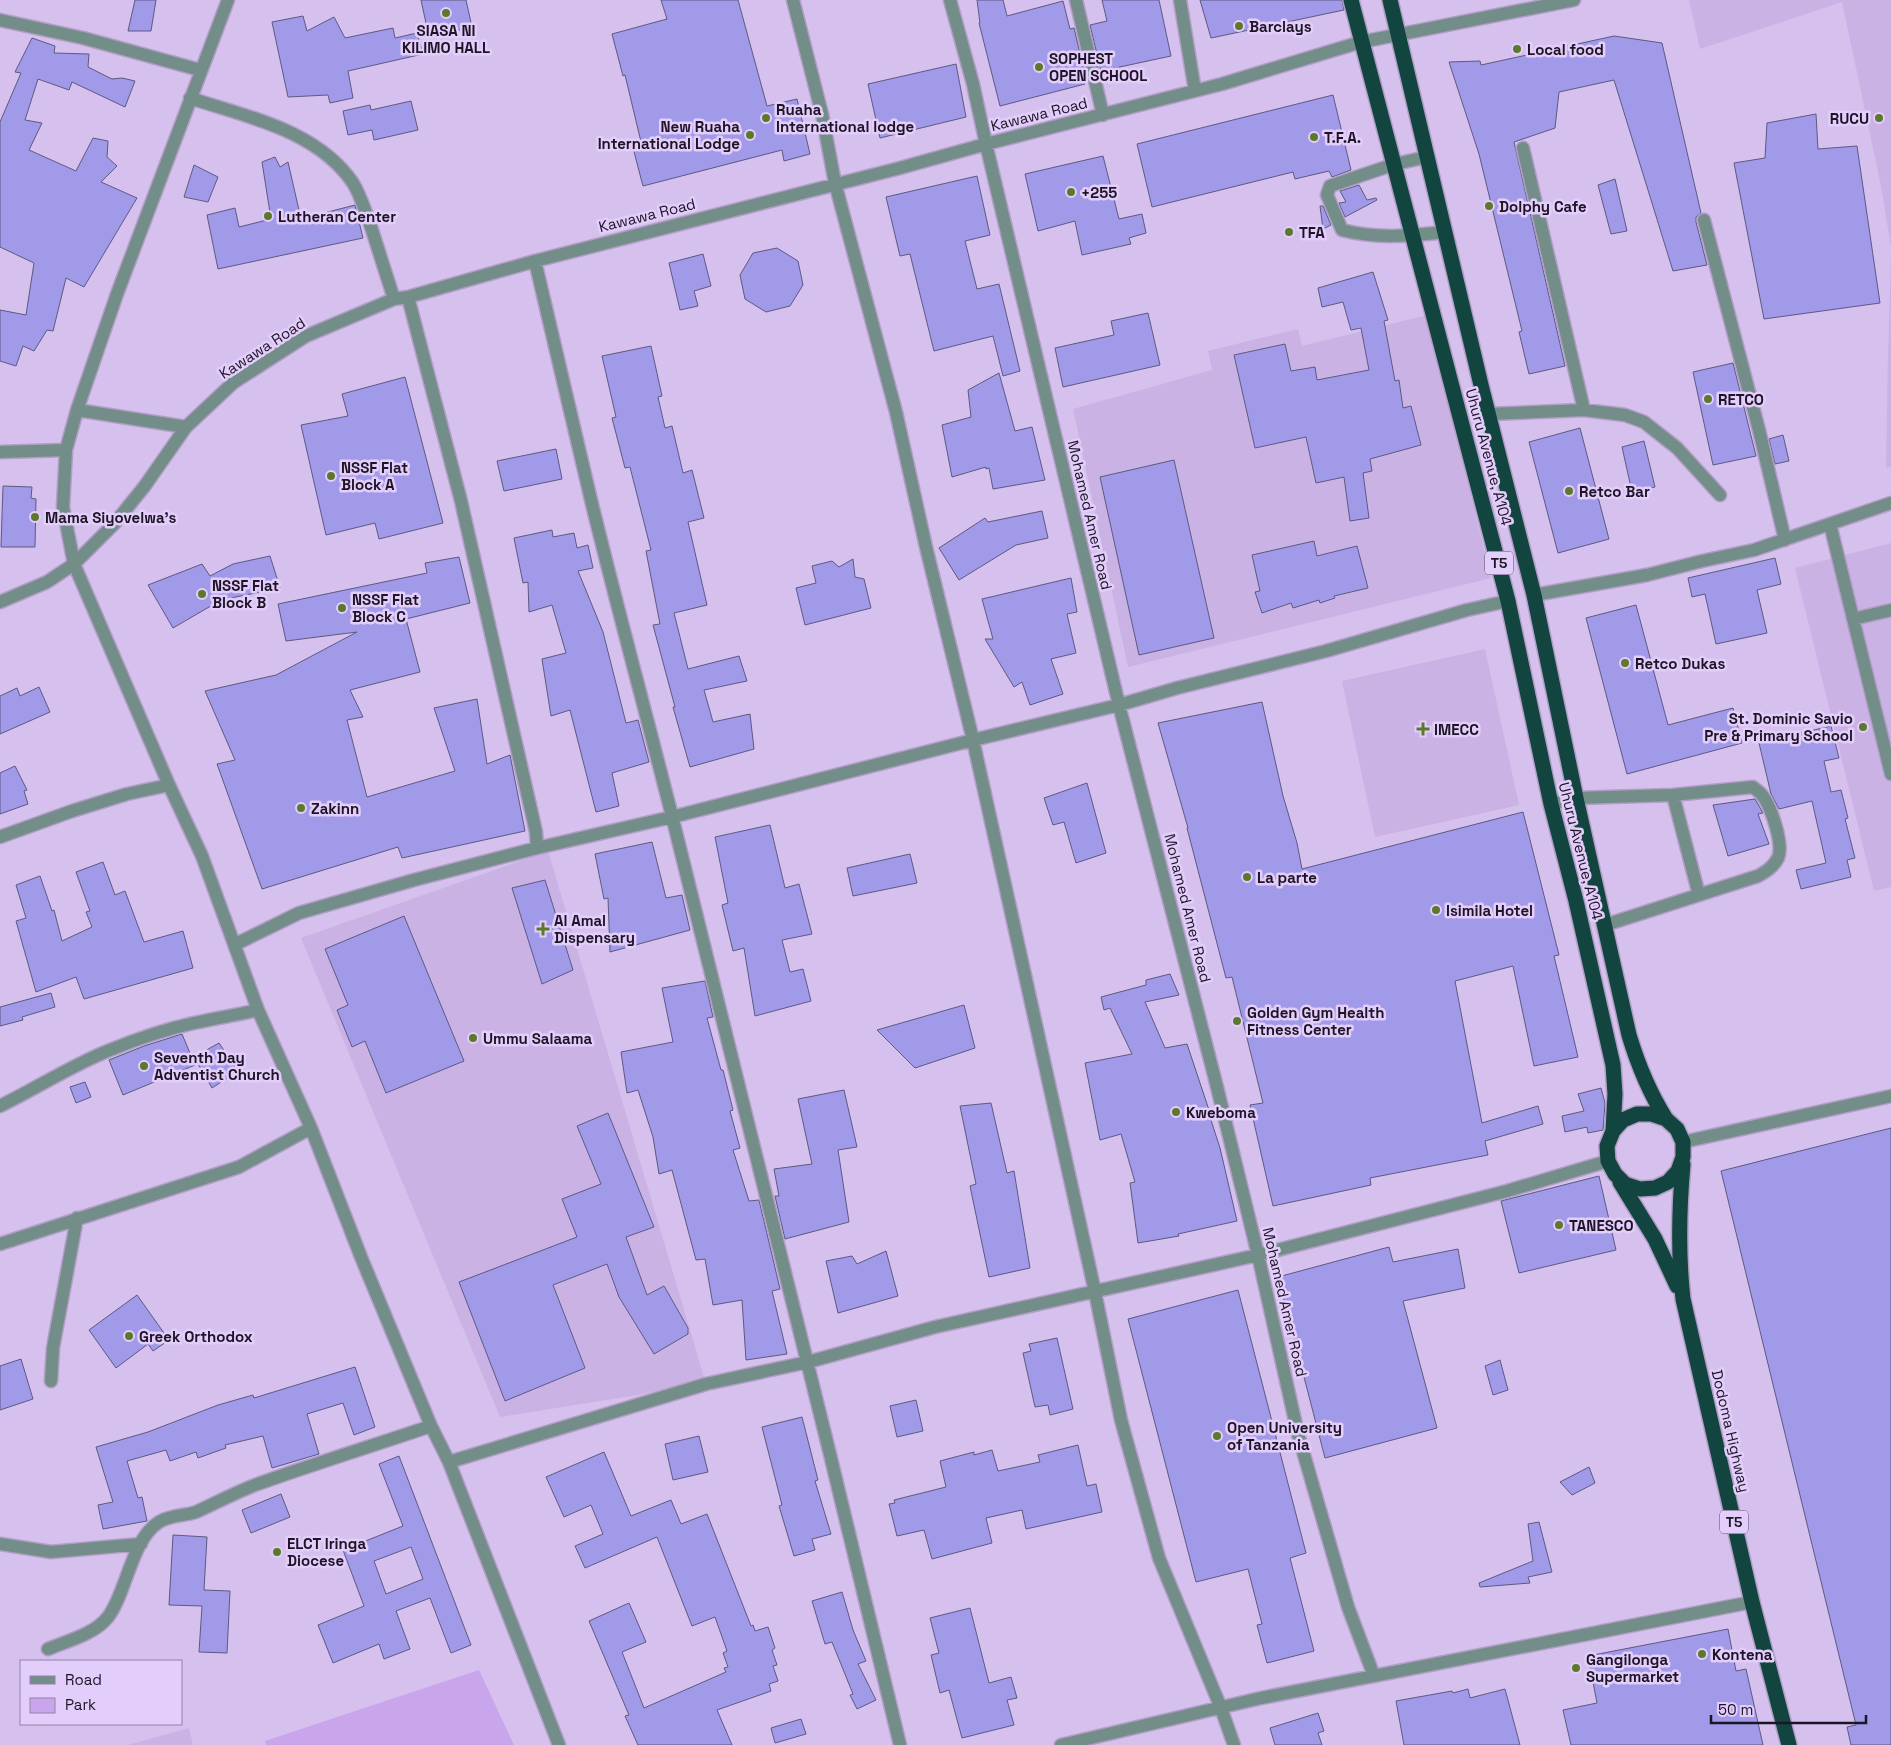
<svg xmlns="http://www.w3.org/2000/svg" width="1891" height="1745" font-family="'Space Grotesk',sans-serif">
  <style>
    .built { fill: #cbb2e5 }
    .green { fill: #c9a5ec }
    .building { fill: #a19ae8; stroke: #5c5983; fill-rule: evenodd }
    .lines { fill: none; stroke-linecap: round; stroke-linejoin: round }
    .minor-casing { stroke: #b19ec5; stroke-width: 15 }
    .highway-casing { stroke: #b19ec5; stroke-width: 18 }
    .minor { stroke: #738d89; stroke-width: 12 }
    .highway { stroke: #124540; stroke-width: 15 }
    .poi-dot { fill: #5c782c; stroke: #e3cdfa; stroke-width: 2 }
    .labels { text-anchor: middle; dominant-baseline: central; stroke-width: 5; stroke-linejoin: round; paint-order: stroke }
    .shield { fill: #e3cdfa; stroke: #584c65; stroke-width: 1 }
    .shield-label { font-size: 14px; font-weight: bold; fill: #1d1425 }
    .poi-label { font-size: 15px; font-weight: bold; fill: #1d1425; stroke: #e3cdfa; text-anchor: start }
    .street-label { font-size: 15px; fill: #1d1425; stroke: #e3cdfa }
  </style>
  <rect width="100%" height="100%" fill="#d6c0ed"/>
  <!-- built -->
  <path class="built" d="M1689,0H1891V247L1881,186L1842,2L1700,49Z
    M1891,258V467L1886,468L1888,354Z
    M1427,315L1491,578L1128,667L1073,409L1212,370L1208,351L1298,329L1302,346Z
    M1891,543V887L1874,891L1795,568Z
    M1485,649L1519,805L1375,837L1342,681Z
    M548,851L706,1384L500,1417L301,938Z
    M189,1728L193,1745H128Z"/>
  <!-- green -->
  <path class="green" d="M479,1670L514,1745H266L265,1741Z"/>
  <!-- building -->
  <path class="building" d="M135,0H156L151,31H128Z
    M421,0H466L472,27L429,37Z
    M661,0H738L767,106L797,99L810,154L784,161L782,150L643,186L633,148L642,146L625,75L623,76L612,34L667,19Z
    M977,0H1003L1007,16L1063,1L1070,29L1074,28L1085,75L1082,76L1085,84L1000,106L979,23H980Z
    M1102,0H1159L1171,56L1101,71L1090,25L1107,21Z
    M1200,0H1342L1344,10L1211,38Z
    M303,16L307,31L334,17L345,38L393,28L395,38L417,33L423,54L348,71L353,98L330,103L328,95L288,97L272,22Z
    M1614,36L1662,43L1701,213L1696,217V222L1707,265L1673,271L1614,80L1559,92L1555,128L1514,142L1565,366L1529,374L1519,332L1522,331L1479,154L1449,62L1480,61L1481,65Z
    M32,38L55,46L54,53L89,54L88,67L112,79L122,78L135,81L125,107L72,82L69,90L38,79L25,120L42,123L29,150L76,171L93,138L108,141L107,157L117,166L101,182L137,198L84,287L66,278L53,331L47,330L34,351L23,346L16,366L0,361V310L26,315L34,263L0,247V122L21,73L15,72Z
    M956,64L966,117L880,138L868,84Z
    M1333,95L1351,170L1332,177L1329,171L1295,179L1293,172L1152,207L1137,144Z
    M411,101L418,130L374,140L372,130L348,135L343,111L370,105L371,110Z
    M1816,114L1818,149L1857,146L1880,303L1764,319L1734,163L1765,158L1767,123Z
    M1103,156L1119,219L1142,214L1146,233L1129,238L1131,244L1082,255L1075,221L1038,231L1025,174Z
    M275,157L280,167L288,162L301,219L355,205L363,238L218,269L207,215L235,208L239,227L271,219L262,162Z
    M194,165L218,177L208,202L184,197Z
    M977,176L990,235L965,241L977,289L999,284L1020,371L1003,376L993,336L934,351L910,254L900,256L886,197Z
    M1615,179L1627,231L1611,234L1598,185Z
    M1359,185L1367,200L1376,198L1377,200L1345,217L1339,203L1346,202L1340,191Z
    M1320,206H1323L1331,225L1323,229Z
    M777,248L798,261L803,285L790,306L766,312L745,299L740,275L753,253Z
    M703,254L711,286L694,291L698,306L680,310L669,263Z
    M1373,272L1388,320L1384,321L1395,381L1399,380L1403,408L1411,406L1421,445L1370,459L1372,471L1363,473L1369,518L1350,521L1344,477L1316,483L1306,437L1255,448L1234,355L1285,344L1291,371L1315,367L1317,380L1369,370L1361,328L1351,330L1343,302L1322,307L1318,288Z
    M1148,313L1160,365L1063,387L1055,348L1114,335L1111,321Z
    M651,346L662,396L658,397L665,428L672,426L683,473L692,470L704,518L688,522L707,605L674,613L688,669L739,656L747,681L704,690L713,722L750,714L754,749L690,767L673,707H675L653,625L660,624L646,551L651,550L630,467L625,468L612,418L616,417L602,356Z
    M1733,363L1756,456L1713,465L1693,372Z
    M999,373L1015,431L1032,427L1045,480L993,489L989,468L986,469V467L952,477L942,425L971,417L968,390Z
    M405,377L443,523L379,539L375,523L326,535L301,425L348,416L342,394Z
    M1580,428L1609,539L1558,553L1529,442Z
    M1783,435L1789,461L1775,464L1769,439Z
    M1644,441L1655,487L1632,492L1622,447Z
    M556,449L562,479L504,491L497,461Z
    M1174,460L1214,638L1139,655L1100,477Z
    M3,486L32,487L31,498L36,499L35,547H1Z
    M1042,511L1048,538L1016,545L959,580L939,548L985,518L988,522Z
    M552,530L553,537L574,533L577,548L588,545L593,568L578,571L603,632L626,723L638,720L649,762L612,773L619,806L596,812L570,710L551,716L542,659L566,653L552,605L529,612L528,582L523,583L514,538Z
    M1314,541L1317,556L1357,546L1368,588L1334,596L1335,598L1320,603L1319,600L1293,608L1291,603L1262,613L1255,592L1260,591L1252,555Z
    M270,556L280,588L221,600L173,628L148,585L202,564L210,576L233,564Z
    M459,557L470,603L406,619L420,672L350,690L363,717L347,720L367,797L455,771L434,708L477,699L487,764L510,755L525,831L402,858L398,847L262,889L217,764L235,760L205,691L276,675L357,632L286,641L278,604L427,573L425,563Z
    M1775,558L1781,584L1757,590L1767,633L1716,644L1705,594L1692,597L1688,578Z
    M853,559L855,577L864,579L871,608L805,625L796,588L816,583L812,566L832,561L839,567Z
    M1071,578L1077,612L1067,614L1076,653L1051,659L1063,694L1030,705L1022,682L1014,687L985,639H993L982,599Z
    M1636,605L1668,725L1733,708L1742,743L1627,774L1586,618Z
    M39,687L50,712L0,734V696L17,688L20,696Z
    M1262,702L1283,796L1297,843L1302,869L1523,812L1559,955L1554,956L1578,1057L1534,1066L1513,966L1455,981L1482,1123L1538,1106L1543,1124L1485,1141L1488,1155L1370,1178L1371,1185L1273,1206L1250,1105L1263,1103L1232,977L1226,978L1187,828H1188L1158,723Z
    M1831,726L1839,758L1824,761L1831,792L1841,790L1848,818L1845,819L1855,858L1847,860L1851,877L1801,889L1796,870L1826,863L1812,801L1779,809L1771,794L1759,743Z
    M15,766L27,790L24,791L28,804L0,814V773Z
    M1087,783L1106,853L1076,863L1064,822L1053,825L1044,798Z
    M1755,799L1763,813L1758,814L1769,844L1728,856L1713,805Z
    M770,825L785,888L799,884L812,934L782,940L790,972L803,969L811,1001L755,1016L744,948L733,951L722,905L728,903L715,837Z
    M652,842L666,898L682,895L690,930L610,952L608,898L604,899L595,854Z
    M910,854L917,883L853,896L847,868Z
    M103,862L115,895L125,891L144,942L183,931L193,968L84,999L76,977L36,992L16,921L26,918L16,885L40,876L52,911L54,910L62,941L92,927L86,912L90,911L76,872Z
    M545,880L573,970L542,984L512,888Z
    M404,916L464,1061L386,1093L365,1041L352,1047L337,1010L348,1005L325,949Z
    M1170,974L1179,995L1145,1002L1165,1048L1187,1044L1210,1113L1209,1114L1220,1148L1237,1221L1178,1234L1179,1236L1138,1243L1130,1183L1135,1182L1121,1134L1100,1140L1085,1063L1132,1054L1110,1008L1104,1010L1101,997L1146,985V980Z
    M705,981L713,1017L707,1018L721,1070H723L733,1110L730,1111L740,1148L733,1150L749,1201L759,1200L780,1289L772,1291L787,1354L746,1360L742,1300L713,1305L705,1259L696,1260L672,1170L659,1174L653,1137L638,1090L627,1093L621,1052L673,1042L662,988Z
    M51,993L55,1007L22,1017L23,1020L0,1026V1007Z
    M964,1005L975,1048L915,1068L877,1030Z
    M182,1034L195,1065L123,1095L109,1060L144,1046Z
    M219,1043L238,1071L212,1088L194,1057Z
    M85,1082L91,1097L76,1103L70,1087Z
    M1601,1088L1605,1103L1603,1130L1588,1133L1587,1127L1565,1132L1562,1116L1584,1111L1578,1094Z
    M844,1090L857,1147L838,1150L849,1222L785,1239L775,1196H779L774,1169L812,1164L798,1099Z
    M991,1103L1007,1173L1014,1171L1030,1268L989,1277L970,1186L976,1184L960,1106Z
    M608,1113L654,1227L626,1237L647,1295L664,1286L688,1328V1334L654,1354L619,1297L607,1264L553,1285L585,1368L505,1401L459,1282L577,1237L562,1199L601,1184L577,1126Z
    M1891,1128V1745H1851L1847,1727L1856,1725L1721,1171Z
    M1599,1176L1616,1250L1519,1273L1501,1201Z
    M1389,1247L1393,1262L1458,1249L1465,1288L1403,1301L1437,1428L1325,1458L1278,1277Z
    M886,1251L898,1296L838,1313L826,1261L852,1256L857,1264Z
    M1238,1290L1306,1553L1290,1558L1314,1651L1267,1663L1257,1625L1262,1624L1248,1569L1196,1582L1128,1319Z
    M137,1295L169,1340L153,1351L148,1344L116,1368L89,1330Z
    M1057,1338L1073,1409L1050,1415L1048,1405L1035,1407L1023,1353L1031,1351L1029,1344Z
    M21,1359L33,1399L0,1410V1366Z
    M1500,1360L1508,1390L1493,1395L1485,1366Z
    M355,1367L375,1427L354,1435L343,1403L307,1414L319,1454L272,1468L263,1436L225,1445L226,1448L198,1458L196,1452L170,1461L166,1450L127,1461L138,1498L142,1497L147,1521L103,1529L98,1505L113,1502L96,1447L148,1432L218,1405L253,1395L254,1398Z
    M916,1400L923,1431L897,1437L890,1406Z
    M802,1417L818,1480L815,1481L831,1534L812,1539L815,1550L794,1556L779,1506L782,1505L762,1427Z
    M699,1436L708,1472L673,1480L665,1444Z
    M1078,1445L1087,1486L1096,1484L1102,1512L1026,1529L1022,1510L986,1518L992,1543L932,1559L924,1530L897,1536L889,1504L895,1503L894,1500L946,1487L940,1461L974,1452V1455L992,1450L998,1471L1040,1462L1038,1455Z
    M604,1452L631,1516L671,1500L681,1524L707,1514L751,1626L753,1625L755,1631L768,1627L775,1648L772,1650L777,1665L773,1666L778,1681L769,1684L771,1691L717,1710L732,1745H638L625,1716L629,1715L589,1621L629,1603L646,1642L622,1652L644,1708L726,1672L724,1668L728,1667L723,1653L727,1651L715,1617L692,1626L657,1537L585,1568L575,1546L603,1534L591,1505L564,1517L546,1477Z
    M399,1456L471,1645L451,1653L430,1598L396,1611L410,1649L384,1659L379,1644L333,1663L318,1625L364,1606L343,1550L403,1526L379,1464ZM411,1547L423,1579L386,1594L374,1561Z
    M1589,1467L1595,1483L1572,1495L1560,1482Z
    M281,1494L290,1517L251,1533L242,1510Z
    M1539,1522L1552,1572L1528,1577L1530,1583L1480,1587L1479,1583L1533,1561L1528,1524Z
    M173,1535L207,1537L204,1590L230,1591L227,1653L199,1652L202,1606L169,1605Z
    M842,1592L853,1630L866,1661L858,1664L876,1700L857,1709L850,1695L853,1694L832,1642L825,1644L812,1601Z
    M970,1608L989,1683L1011,1677L1017,1698L1007,1700L1014,1725L962,1738L949,1690L940,1693L931,1655L939,1653L930,1618Z
    M1728,1629L1736,1671L1746,1669L1763,1745H1571L1563,1710L1597,1703L1588,1656Z
    M1468,1689L1470,1698L1505,1689L1520,1745H1404L1396,1701L1452,1691L1453,1693Z
    M1318,1713L1324,1731L1318,1733L1322,1745H1275L1270,1728Z
    M801,1719L806,1734L775,1743L771,1728Z"/>
  <g class="lines">
    <defs>
      <path id="minor" d="M228,0L117,294L77,410L66,450L63,507L74,564L169,785L202,856L258,1010L311,1128L361,1257L431,1426L449,1462L559,1745
        M793,0L822,114L835,183L896,412L926,547L973,740L1095,1292L1121,1420L1159,1558L1221,1708L1234,1745
        M950,0L973,84L986,144L1119,705L1217,1087L1258,1255L1298,1434L1348,1607L1374,1676
        M1076,0L1103,115
        M1180,0L1195,91
        M0,20L83,38L200,70
        M190,98C247,117 317,130 353,183C362,198 367,216 373,233C380,255 387,277 394,299
        M1523,148L1584,410
        M1427,157L1395,164L1330,186L1327,195L1342,230C1375,239 1411,236 1445,232
        M1704,220L1759,430L1785,540
        M535,261C554,340 572,420 591,500C617,607 646,713 673,820C749,1128 827,1436 900,1745
        M408,297L461,501L536,832L537,848
        M77,410L186,427
        M1489,414L1584,410L1625,415L1644,422L1677,448L1720,495
        M0,452L66,450
        M1830,524L1891,774
        M1534,595L1647,575L1702,561L1754,550L1891,503
        M0,602L47,582L74,564L114,524L144,487L186,427L233,383L306,336L394,299L408,297L535,261L900,168L986,144L1222,84L1361,42L1574,0
        M1853,619L1891,610
        M1673,795L1699,895
        M1551,804L1576,798L1673,795L1753,787C1756,790 1760,792 1762,795C1771,806 1784,845 1778,858C1773,867 1767,871 1758,876L1605,925
        M0,837L72,811L127,794L169,785
        M236,944L299,913L414,880L537,848L672,817L973,740L1119,705L1177,688L1326,651L1467,610L1508,601
        M0,1106C37,1088 72,1065 110,1050C137,1039 166,1029 194,1023C216,1018 237,1015 258,1010
        M1683,1142L1891,1096
        M0,1244L239,1167L311,1128
        M51,1381L53,1348L77,1218
        M449,1462L706,1384L808,1362L935,1327L1258,1255L1507,1191L1608,1161
        M0,1544L51,1552L141,1544
        M48,1649C67,1641 95,1634 108,1617C127,1592 131,1540 159,1522C170,1515 184,1516 196,1512C216,1503 234,1493 255,1485C313,1464 372,1446 431,1426
        M1061,1745L1261,1698L1752,1602"/>
      <path id="highway" d="M1351,0L1508,601L1551,804L1576,901L1613,1065L1615,1094L1613,1131L1607,1146L1608,1161L1615,1174L1625,1184L1640,1189L1655,1188L1668,1182L1678,1171L1683,1157V1142L1677,1129L1666,1119L1651,1114H1637L1623,1120L1613,1131
        M1390,0L1481,385L1534,595L1576,798L1629,1035C1638,1065 1649,1092 1666,1119
        M1683,1164C1679,1209 1678,1254 1683,1299L1752,1602L1789,1745
        M1620,1182L1655,1239L1677,1286"/>
    </defs>
    <!-- minor casing -->
    <use href="#minor" class="minor-casing"/>
    <!-- highway casing -->
    <use href="#highway" class="highway-casing"/>
    <!-- minor -->
    <use href="#minor" class="minor"/>
    <!-- highway -->
    <use href="#highway" class="highway"/>
  </g>
  <!-- markers -->
  <g class="poi-dot">
    <circle cx="446" cy="13" r="5"/>
    <circle cx="1239" cy="26" r="5"/>
    <circle cx="1517" cy="49" r="5"/>
    <circle cx="1039" cy="67" r="5"/>
    <circle cx="766" cy="118" r="5"/>
    <circle cx="1879" cy="118" r="5"/>
    <circle cx="750" cy="135" r="5"/>
    <circle cx="1314" cy="137" r="5"/>
    <circle cx="1071" cy="192" r="5"/>
    <circle cx="1489" cy="206" r="5"/>
    <circle cx="268" cy="216" r="5"/>
    <circle cx="1289" cy="232" r="5"/>
    <circle cx="1708" cy="399" r="5"/>
    <circle cx="331" cy="476" r="5"/>
    <circle cx="1569" cy="491" r="5"/>
    <circle cx="35" cy="517" r="5"/>
    <circle cx="202" cy="594" r="5"/>
    <circle cx="342" cy="608" r="5"/>
    <circle cx="1625" cy="663" r="5"/>
    <circle cx="1863" cy="727" r="5"/>
    <path d="M1420.5 721.5h5v5h5v5h-5v5h-5v-5h-5v-5h5z"/>
    <circle cx="301" cy="808" r="5"/>
    <circle cx="1247" cy="877" r="5"/>
    <circle cx="1436" cy="910" r="5"/>
    <path d="M540.5 921.5h5v5h5v5h-5v5h-5v-5h-5v-5h5z"/>
    <circle cx="1237" cy="1021" r="5"/>
    <circle cx="473" cy="1038" r="5"/>
    <circle cx="144" cy="1066" r="5"/>
    <circle cx="1176" cy="1112" r="5"/>
    <circle cx="1559" cy="1225" r="5"/>
    <circle cx="129" cy="1336" r="5"/>
    <circle cx="1217" cy="1436" r="5"/>
    <circle cx="277" cy="1552" r="5"/>
    <circle cx="1702" cy="1654" r="5"/>
    <circle cx="1576" cy="1668" r="5"/>
  </g>
  <g class="labels">
    <!-- shield labels -->
    <g class="shield">
      <rect x="1485" y="551.5" width="28" height="23" rx="4"/>
      <rect x="1720" y="1510.5" width="28" height="23" rx="4"/>
    </g>
    <g class="shield-label">
      <text x="1499" y="563">T5</text>
      <text x="1734" y="1522">T5</text>
    </g>
    <!-- poi labels -->
    <g class="poi-label">
      <text x="1249" y="26">Barclays</text>
      <text x="446" y="30" text-anchor="middle">SIASA NI<tspan x="446" dy="17">KILIMO HALL</tspan></text>
      <text x="1527" y="49">Local food</text>
      <text x="1049" y="58">SOPHEST<tspan x="1049" dy="17">OPEN SCHOOL</tspan></text>
      <text x="776" y="109">Ruaha<tspan x="776" dy="17">International lodge</tspan></text>
      <text x="1869" y="118" text-anchor="end">RUCU</text>
      <text x="740" y="126" text-anchor="end">New Ruaha<tspan x="740" dy="17">International Lodge</tspan></text>
      <text x="1324" y="137">T.F.A.</text>
      <text x="1081" y="192">+255</text>
      <text x="1499" y="206">Dolphy Cafe</text>
      <text x="278" y="216">Lutheran Center</text>
      <text x="1299" y="232">TFA</text>
      <text x="1718" y="399">RETCO</text>
      <text x="341" y="467">NSSF Flat<tspan x="341" dy="17">Block A</tspan></text>
      <text x="1579" y="491">Retco Bar</text>
      <text x="45" y="517">Mama Siyovelwa's</text>
      <text x="212" y="585">NSSF Flat<tspan x="212" dy="17">Block B</tspan></text>
      <text x="352" y="599">NSSF Flat<tspan x="352" dy="17">Block C</tspan></text>
      <text x="1635" y="663">Retco Dukas</text>
      <text x="1853" y="718" text-anchor="end">St. Dominic Savio<tspan x="1853" dy="17">Pre &amp; Primary School</tspan></text>
      <text x="1434" y="729">IMECC</text>
      <text x="311" y="808">Zakinn</text>
      <text x="1257" y="877">La parte</text>
      <text x="1446" y="910">Isimila Hotel</text>
      <text x="554" y="920">Al Amal<tspan x="554" dy="17">Dispensary</tspan></text>
      <text x="1247" y="1012">Golden Gym Health<tspan x="1247" dy="17">Fitness Center</tspan></text>
      <text x="483" y="1038">Ummu Salaama</text>
      <text x="154" y="1057">Seventh Day<tspan x="154" dy="17">Adventist Church</tspan></text>
      <text x="1186" y="1112">Kweboma</text>
      <text x="1569" y="1225">TANESCO</text>
      <text x="139" y="1336">Greek Orthodox</text>
      <text x="1227" y="1427">Open University<tspan x="1227" dy="17">of Tanzania</tspan></text>
      <text x="287" y="1543">ELCT Iringa<tspan x="287" dy="17">Diocese</tspan></text>
      <text x="1712" y="1654">Kontena</text>
      <text x="1586" y="1659">Gangilonga<tspan x="1586" dy="17">Supermarket</tspan></text>
    </g>
    <!-- street labels -->
    <g class="street-label">
      <text transform="translate(1039 114) rotate(-14)">Kawawa Road</text>
      <text transform="translate(647 215) rotate(-14)">Kawawa Road</text>
      <text transform="translate(262 348) rotate(-33)">Kawawa Road</text>
      <text transform="translate(1489 457) rotate(75)">Uhuru Avenue, A104</text>
      <text transform="translate(1090 515) rotate(77)">Mohamed Amer Road</text>
      <text transform="translate(1581 851) rotate(76)">Uhuru Avenue, A104</text>
      <text transform="translate(1188 908) rotate(76)">Mohamed Amer Road</text>
      <text transform="translate(1285 1302) rotate(77)">Mohamed Amer Road</text>
      <text transform="translate(1731 1431) rotate(77)">Dodoma Highway</text>
    </g>
  </g>
  <!-- legend -->
  <rect x="20" y="1660" width="162" height="65" fill="#e3cdfa" stroke="#9483a5"/>
  <rect x="30" y="1676" width="25" height="8" fill="#738d89" stroke="#9483a5"/>
  <text x="65" y="1685" font-size="15" fill="#1d1425">Road</text>
  <rect x="30" y="1698" width="25" height="15" fill="#c9a5ec" stroke="#9483a5"/>
  <text x="65" y="1710" font-size="15" fill="#1d1425">Park</text>
  <!-- scale -->
  <path d="M1711 1715v8h155v-8" fill="none" stroke="#1d1425" stroke-width="2.5"/>
  <text x="1718" y="1715" font-size="15" fill="#1d1425" stroke="#e3cdfa" stroke-width="4" paint-order="stroke">50 m</text>
</svg>
